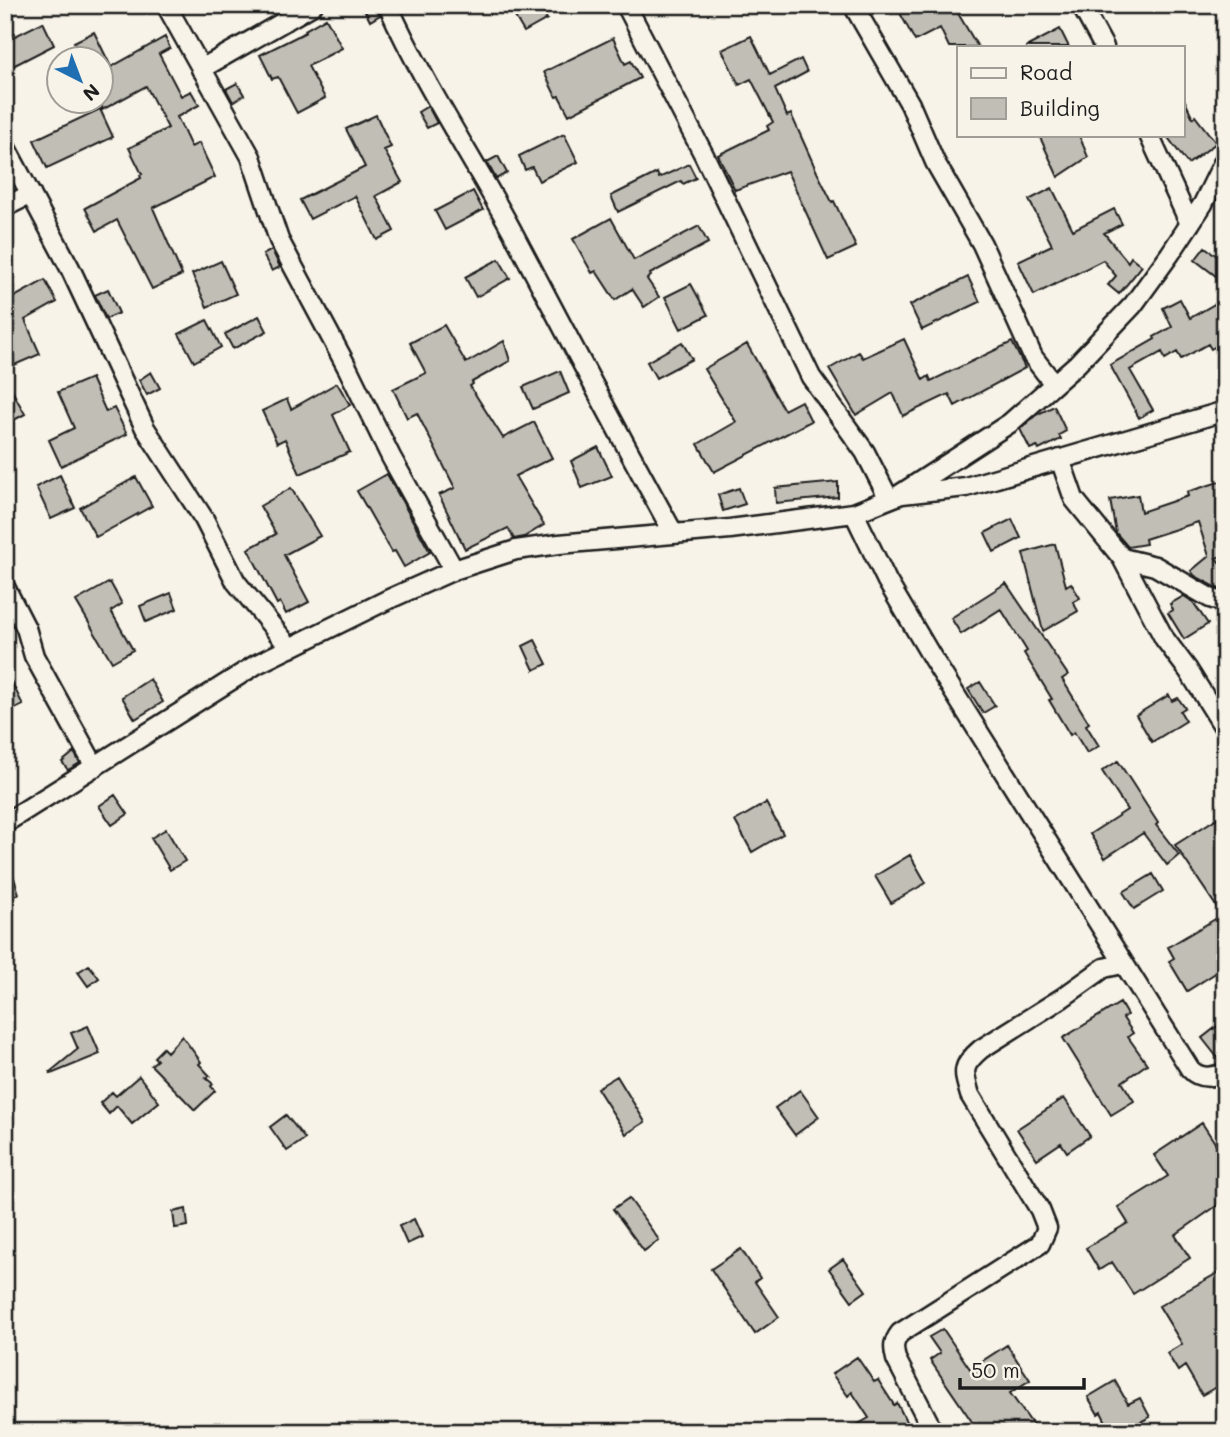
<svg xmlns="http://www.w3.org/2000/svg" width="1230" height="1437" font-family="Mali,sans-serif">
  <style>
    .building { fill: #c0beb5; stroke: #1c1c1c; stroke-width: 2 }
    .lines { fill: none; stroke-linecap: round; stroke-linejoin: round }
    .minor-casing { stroke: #1c1c1c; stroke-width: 23 }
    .minor { stroke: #f7f3e8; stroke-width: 18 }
  </style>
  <rect width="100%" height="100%" fill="#f7f3e8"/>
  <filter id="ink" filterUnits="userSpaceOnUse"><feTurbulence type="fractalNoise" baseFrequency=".0143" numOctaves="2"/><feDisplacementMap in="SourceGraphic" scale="14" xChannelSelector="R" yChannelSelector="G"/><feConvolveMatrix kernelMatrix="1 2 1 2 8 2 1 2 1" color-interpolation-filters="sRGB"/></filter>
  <g filter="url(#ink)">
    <!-- building -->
    <path class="building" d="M362,5H377L380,15L370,21Z
      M508,5H539L547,19L524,32Z
      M915,5H953L978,47H949L940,28L915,41L900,13Z
      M326,18L342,48L308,66L325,98L297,113L278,77L272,79L260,55L306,32L305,30Z
      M43,22L54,45L5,70V41Z
      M1060,29L1069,47H1026Z
      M94,32L111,67L165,37L170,48L159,54L181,96L191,91L199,105L177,117L191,147L199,143L215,177L153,208L182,275L152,289L117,220L97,231L85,208L141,178L140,175L142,174L129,148L168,128L146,86L102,110V60H83L74,42Z
      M751,36L770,75L801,59L807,72L775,89L787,116L791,114L817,172L832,202L834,201L856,247L828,260L787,171L735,190L718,155L769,130L767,126L773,122L751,79L739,85L722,50Z
      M613,38L625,64L631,61L640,78L569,115L559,96L556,97L544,72Z
      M237,83L244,95L233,102L226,89Z
      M1183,97L1193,118L1195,116L1216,143L1188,164L1166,135H1183Z
      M428,106L437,123L427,128L418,112Z
      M100,109L113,137L47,168L34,140Z
      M376,115L391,147L384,150L402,182L376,196L394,231L377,240L355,196L310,219L300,200L365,167L346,129Z
      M564,134L578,162L539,181L532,167L525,170L519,156Z
      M1039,135H1079L1088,157L1058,177Z
      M498,156L507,173L496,179L487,162Z
      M689,164L696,178L683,184L681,181L618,212L611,196L657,173L659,178Z
      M1052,188L1073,230L1114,209L1122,224L1104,233L1128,262L1131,257L1142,266L1119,294L1108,285L1116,276L1103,260L1034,295L1018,261L1052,245L1029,200Z
      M473,191L483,210L445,230L435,211Z
      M611,218L634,260L699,226L708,243L650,274L651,276L647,279L659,297L644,307L632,289L615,300L596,271L592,273L573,239Z
      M1205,247L1225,262V283L1195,260Z
      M272,250L280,267L272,271L263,255Z
      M499,259L510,278L476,297L465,277Z
      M221,261L236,294L207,307L192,274Z
      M968,277L980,302L922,330L910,305Z
      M45,280L57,302L25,320L40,354L5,369V302Z
      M691,284L708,315L681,329L665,297Z
      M108,289L119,313L106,319L95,295Z
      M1225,298V341L1211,349L1208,344L1181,359L1177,352L1165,359L1162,352L1130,370L1153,410L1139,418L1110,365L1155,339L1154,337L1172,327L1163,308L1180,299L1190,318Z
      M259,316L267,331L233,349L225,334Z
      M207,320L221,347L194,362L179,334Z
      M444,325L466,363L504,341L510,361L472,382L473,384L470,386L503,438L534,422L552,458L515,476L544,525L524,537L514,539L508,528L465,549L439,495L455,488L417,413L407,418L393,389L426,373L410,343Z
      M904,339L923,380L929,376L931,381L1012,342L1025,368L955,406L949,394L903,416L893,393L856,415L829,369L859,352L863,358Z
      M682,342L692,359L656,378L647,362Z
      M747,344L784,410L801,401L811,421L714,472L698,444L736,422L704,369Z
      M560,371L569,393L533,409L523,387Z
      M151,372L160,388L147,395L139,380Z
      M5,378L25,414L5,425Z
      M91,378L106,412L114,408L127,434L61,466L49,440L74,428L58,392Z
      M337,383L350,405L333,415L350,452L300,474L285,439L277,443L262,411L287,399L291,409Z
      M1054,406L1066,431L1059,435L1061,439L1039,450L1037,446L1030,449L1020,429L1036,415Z
      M598,447L612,476L582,488L571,461Z
      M387,474L430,552L404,567L395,551L392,552L357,491Z
      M60,475L75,508L51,519L36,487Z
      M136,477L152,506L96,537L80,508Z
      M1225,480V555L1216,558L1225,569V587L1221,590L1195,576L1191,571L1209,556L1198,522L1145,539L1146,544L1128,547L1116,533L1110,500L1138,495L1141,512L1188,496L1187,492Z
      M838,482V497L776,503L775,488Z
      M291,488L320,536L284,555L309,602L286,614L280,602L277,604L248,549L276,534L260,506Z
      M739,488L745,504L723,511L718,495Z
      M1012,519L1021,538L994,552L985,533Z
      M1055,544L1066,586L1071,583L1080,598L1073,602L1078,611L1043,631L1023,553Z
      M110,582L122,604L111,611L133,650L112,662L76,601Z
      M1006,583L1068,675L1062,679L1089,723L1086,725L1099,746L1087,753L1074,732L1070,735L1049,700L1052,699L1024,653L1027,651L1001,609L961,634L951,618Z
      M171,593L177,609L146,622L140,606Z
      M1184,596L1193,602L1208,624L1184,639L1168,613L1173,610L1170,604Z
      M535,640L547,664L534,670L523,646Z
      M5,669L23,705L5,714Z
      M150,679L163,702L135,719L122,697Z
      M980,682L995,706L983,713L968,689Z
      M1169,695L1172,701L1178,698L1185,708L1180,711L1186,721L1152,742L1136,715Z
      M74,752L80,763L68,770L62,762Z
      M1118,761L1158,823L1156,825L1179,855L1167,865L1143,833L1105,858L1090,834L1127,810L1102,771Z
      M115,795L128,814L112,825L99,806Z
      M766,803L783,834L752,852L735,821Z
      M1225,813V967L1187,991L1169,961L1174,958L1168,947L1222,915L1175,845Z
      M166,829L185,861L170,870L151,838Z
      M910,855L926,883L891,903L875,876Z
      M5,859H8L19,894L5,899Z
      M1153,874L1163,891L1134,909L1123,892Z
      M89,965L99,978L88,986L78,972Z
      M1120,1003L1127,1015L1123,1018L1133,1033L1128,1037L1147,1064L1122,1082L1134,1101L1111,1115L1063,1038Z
      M1220,1024L1225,1031V1062H1221L1202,1038Z
      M88,1026L100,1054L51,1074L50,1072L78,1049L71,1033Z
      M182,1036L201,1062L199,1064L210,1076L206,1078L213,1084L211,1086L215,1091L195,1110L151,1065L157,1060L154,1057L163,1048L167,1052Z
      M139,1076L159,1102L132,1124L117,1106L109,1114L100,1103L112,1092L116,1096Z
      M617,1076L645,1122L626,1134L597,1088Z
      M800,1090L819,1117L795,1135L775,1108Z
      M1064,1098L1090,1136L1067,1152L1061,1143L1037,1159L1017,1129Z
      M286,1115L305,1139L287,1151L270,1127Z
      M1202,1123L1225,1158V1200L1175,1235L1190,1258L1133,1294L1112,1262L1099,1270L1086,1248L1128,1223L1118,1207L1168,1176L1154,1155Z
      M629,1198L659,1240L644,1251L613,1209Z
      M186,1209L188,1226L175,1228L173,1212Z
      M414,1219L422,1237L407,1244L399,1226Z
      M741,1249L760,1278L755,1282L779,1317L755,1334L711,1269Z
      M843,1259L866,1291L852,1301L829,1269Z
      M1225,1269V1351L1217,1356L1225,1370V1382L1202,1395L1185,1366L1178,1371L1167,1353L1182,1344L1159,1306Z
      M943,1329L970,1369L1007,1345L1030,1380L1010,1393L1038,1432H979L930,1360L940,1353L929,1337Z
      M857,1357L874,1382L878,1380L894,1405L897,1403L909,1427L901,1432H844L869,1418L852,1392L848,1396L832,1374Z
      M1115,1381L1128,1404L1140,1398L1150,1417L1121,1432H1111L1101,1412L1098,1414L1088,1397Z"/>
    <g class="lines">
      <defs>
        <path id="minor" d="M166,5L251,157L279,240L348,369L391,457L454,570
          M388,5C423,83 470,154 511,229C565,331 618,433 674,534
          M626,5L704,155L811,377L865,452L889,499
          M853,5L910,104L935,162L982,244L1033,357L1054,384
          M1081,5L1104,47
          M201,69L313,5
          M1149,135L1190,224
          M5,146L70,268L145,428L204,519L236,582L290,648
          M5,207L31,194
          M1060,459L1074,499L1122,558L1164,638L1188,670L1225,729
          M902,494L966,487L1225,411
          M854,513L887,581L933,659L1190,1069C1200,1080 1212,1077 1225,1073
          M1122,558L1155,566L1210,598L1225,603
          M5,587L26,628L34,656L95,767
          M5,823L257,664L387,600L454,570L516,550L559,544L730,529L854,513L899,495L1010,423L1077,364L1133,305L1170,254L1203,204L1225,159
          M931,1432L928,1421L896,1359C893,1348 893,1342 900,1333L1040,1244L1047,1228L1040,1210L970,1095C963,1071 961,1066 981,1049L1062,998L1104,968L1122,964"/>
      </defs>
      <!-- minor casing -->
      <use href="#minor" class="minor-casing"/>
      <!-- minor -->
      <use href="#minor" class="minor"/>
    </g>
  </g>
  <!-- margin -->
  <rect width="1230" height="1437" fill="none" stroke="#f7f3e8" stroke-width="28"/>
  <rect x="14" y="14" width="1202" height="1409" fill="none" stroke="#1c1c1c" stroke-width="2.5" filter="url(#ink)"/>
  <!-- legend -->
  <rect x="957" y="46" width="228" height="91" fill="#f7f3e8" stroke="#9f9d96" stroke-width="2"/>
  <rect x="971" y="68" width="35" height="10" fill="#f7f3e8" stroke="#9f9d96" stroke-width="2"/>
  <text x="1020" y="80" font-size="21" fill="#1c1c1c">Road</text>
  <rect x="971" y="98" width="35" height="21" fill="#c0beb5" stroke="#9f9d96" stroke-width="2"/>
  <text x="1020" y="116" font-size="21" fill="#1c1c1c">Building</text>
  <!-- north arrow -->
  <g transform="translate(80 80) rotate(138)"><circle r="33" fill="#f7f3e8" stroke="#9f9d96" stroke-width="2"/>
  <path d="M0-5L12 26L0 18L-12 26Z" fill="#1f6fb2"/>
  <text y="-10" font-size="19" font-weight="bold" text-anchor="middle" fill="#1c1c1c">N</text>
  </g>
  <!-- scale -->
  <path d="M960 1378v10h124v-10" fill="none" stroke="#1c1c1c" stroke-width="3.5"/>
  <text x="971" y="1378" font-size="21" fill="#1c1c1c" stroke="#f7f3e8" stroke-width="5" paint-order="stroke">50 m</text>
</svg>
